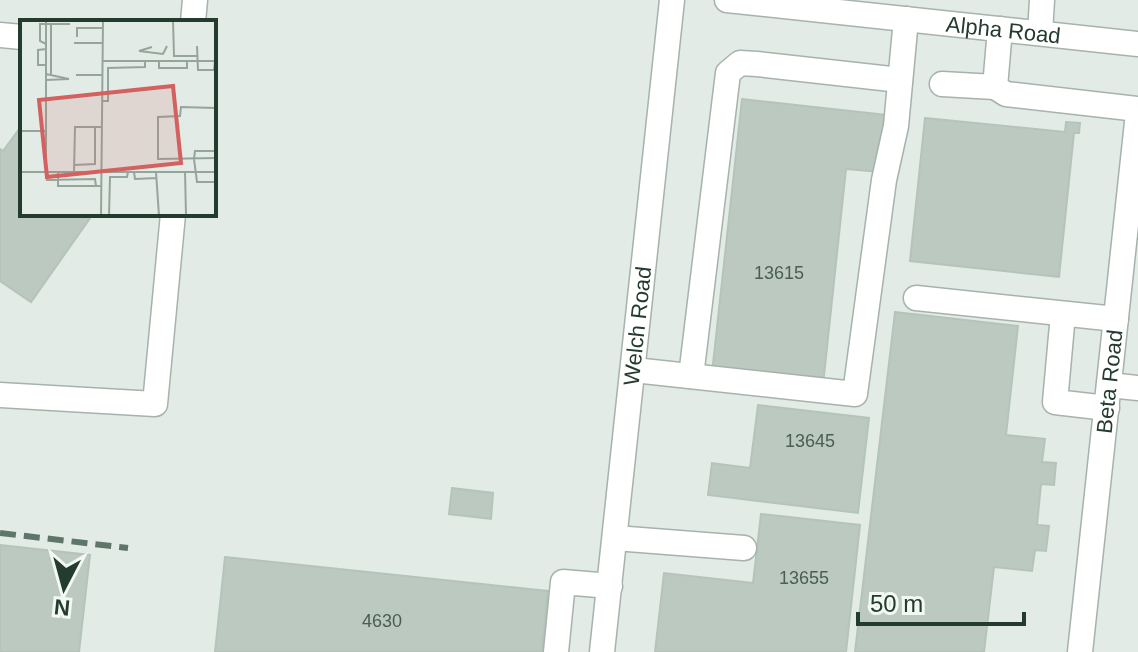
<svg xmlns="http://www.w3.org/2000/svg" width="1138" height="652" font-family="Helvetica,sans-serif">
  <style>
    .building { fill: #bbc9c0; stroke: #b5c4ba; stroke-width: 2 }
    .lines { fill: none; stroke-linecap: round; stroke-linejoin: round }
    .minor-casing { stroke: #a5b3ab; stroke-width: 27 }
    .minor { stroke: #fff; stroke-width: 24 }
    .rail { stroke: #5e766a; stroke-width: 6; stroke-dasharray: 16 8; stroke-linecap: butt }
    .labels { text-anchor: middle; dominant-baseline: central; stroke-width: 6; stroke-linejoin: round; paint-order: stroke }
    .number-label { font-size: 18px; fill: #4a5e53 }
    .street-label { font-size: 22px; fill: #243b2f; stroke: #f2f8f4 }
    .inset-road { fill: none; stroke: #96a59c; stroke-width: 2 }
    .view { fill: #d36160; fill-opacity: 0.15; stroke: #d36160; stroke-width: 4 }
    .inset-edge { fill: none; stroke: #243b2f; stroke-width: 4 }
  </style>
  <rect width="100%" height="100%" fill="#e2ebe5"/>
  <!-- building -->
  <path class="building" d="M742,99L886,115L880,172L846,169L823,385L712,373Z
    M925,118L1065,132L1066,122L1080,123L1079,133H1074L1059,277L910,261Z
    M22,125V214H93L31,302L0,281V149L3,151Z
    M895,312L1018,326L1006,435L1045,439L1042,462L1056,463L1054,485L1041,484L1037,525L1049,526L1046,551L1035,550L1032,571L994,567L984,652H855Z
    M758,405L869,418L858,513L708,495L712,463L750,468Z
    M452,488L493,493L491,519L449,514Z
    M761,514L860,525L846,652H655L664,573L753,583Z
    M0,545L90,555L79,652H0Z
    M225,557L548,591L542,652H215Z"/>
  <g class="lines">
    <defs>
      <g id="minor">
        <path id="s1" d="M727,0L1138,44"/>
        <path d="M193,22L195,0"/>
        <path d="M1000,29L995,87L1006,94L1138,109"/>
        <path d="M1040,33L1042,0"/>
        <path d="M0,35L22,37"/>
        <path d="M942,84L995,87"/>
        <path d="M916,298L1116,319"/>
        <path d="M1063,314L1055,402L1107,408"/>
        <path d="M634,370L855,394L884,180L896,126L906,19"/>
        <path d="M691,376L728,73L740,63L757,64L900,80"/>
        <path d="M1109,385L1138,388"/>
        <path d="M0,395L155,404L173,214"/>
        <path d="M615,538L744,548"/>
        <path d="M556,652L563,582L610,586"/>
        <path id="s2" d="M602,652L672,0"/>
        <path id="s3" d="M1080,652L1138,113"/>
      </g>
    </defs>
    <!-- minor casing -->
    <use href="#minor" class="minor-casing"/>
    <!-- minor -->
    <use href="#minor" class="minor"/>
    <!-- rail -->
    <path class="rail" d="M0,533L128,548"/>
  </g>
  <g class="labels">
    <!-- number labels -->
    <g class="number-label">
      <text x="779" y="273">13615</text>
      <text x="810" y="441">13645</text>
      <text x="804" y="578">13655</text>
      <text x="382" y="621">4630</text>
    </g>
    <!-- street labels -->
    <g class="street-label">
      <text stroke="none"><textPath href="#s1" startOffset="278">Alpha Road</textPath></text>
      <text stroke="none"><textPath href="#s2" startOffset="328">Welch Road</textPath></text>
      <text stroke="none"><textPath href="#s3" startOffset="272">Beta Road</textPath></text>
    </g>
  </g>
  <!-- overview -->
  <g transform="translate(20 20)">
    <rect width="196" height="196" fill="#e2ebe5"/>
    <path class="inset-road" d="M153,0L154,36H177M57,17V8H83M54,23H83M26,24L20,21V4H50M177,26L178,50H194L195,41M132,27L119,31L143,34L147,26M83,41H196M139,41V48H167V41M26,45H18V30L27,29M31,54V5M56,55H82M26,60L49,59L26,54M82,81H88V48L125,47V41M196,88L161,87L160,96L138,97V139L196,138M1,122V111H26M196,131H175L174,139L177,162H196M54,145L75,144V107M0,152H196M26,152V0M38,152V166H82M54,152L55,107H82M114,152L115,159L137,158M136,152L139,196M165,152L166,195M26,160L75,159L76,166M81,196L83,0M89,196L90,157H107L108,152"/>
    <path class="view" d="M153,66L161,143L27,157L19,80Z"/>
    <rect width="196" height="196" class="inset-edge"/>
  </g>
  <!-- north arrow -->
  <g transform="translate(64 588) rotate(186)" stroke="#f2f8f4" stroke-width="6" paint-order="stroke">
  <path d="M0-6L14 30L0 20L-14 30Z" fill="#243b2f"/>
  <text y="-12" font-size="22" font-weight="bold" text-anchor="middle" fill="#243b2f">N</text>
  </g>
  <!-- scale -->
  <path d="M858 612v12h166v-12" fill="none" stroke="#243b2f" stroke-width="4"/>
  <text x="870" y="612" font-size="24" fill="#243b2f" stroke="#f2f8f4" stroke-width="6" paint-order="stroke">50 m</text>
</svg>
